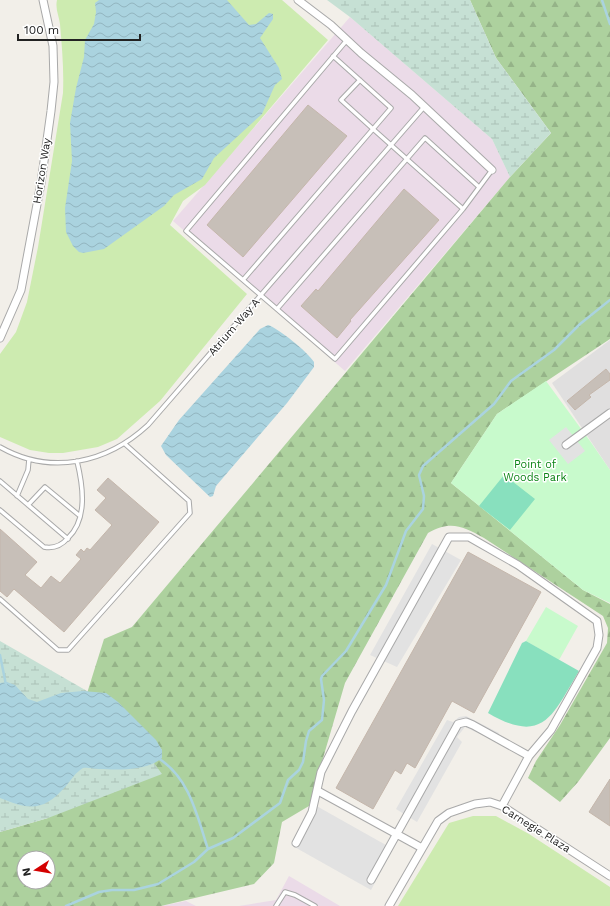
<svg xmlns="http://www.w3.org/2000/svg" width="610" height="906" font-family="'Work Sans',sans-serif">
  <style>
    .residential { fill: #e0dfdf }
    .industrial { fill: #ebdbe8 }
    .grass { fill: #cdebb0 }
    .forest { fill: url(#forest-firs); fill-rule: evenodd }
    .wetland { fill: url(#wetland-marsh) }
    .park { fill: #c8facc }
    .pitch { fill: #88e0be }
    .parking { fill: #e2e2e2 }
    .water { fill: url(#water-waves) }
    .lines { fill: none; stroke-linecap: round; stroke-linejoin: round }
    .stream { stroke: #aad3df; stroke-width: 2.5 }
    .building { fill: #c7bfb8; stroke: #c4b6ab }
    .service-casing { stroke: #a9a9a9; stroke-width: 5.5 }
    .minor-casing { stroke: #a9a9a9; stroke-width: 9 }
    .service { stroke: #fff; stroke-width: 3.5 }
    .minor { stroke: #fff; stroke-width: 7 }
    .labels { text-anchor: middle; dominant-baseline: central; stroke-width: 3; stroke-linejoin: round; paint-order: stroke }
    .street-label { font-size: 11px; fill: #222; stroke: #fff }
    .park-label { font-size: 11px; fill: #0c8416; stroke: #fff }
  </style>
  <defs>
    <pattern id="forest-firs" width="22" height="20" patternUnits="userSpaceOnUse"><rect width="22" height="20" fill="#add19e"/><path d="M5 1l3.5 6h-7zM16 11l3.5 6h-7z" fill="#95b388"/></pattern>
    <pattern id="wetland-marsh" width="20" height="14" patternUnits="userSpaceOnUse"><rect width="20" height="14" fill="#c6e0d4"/><path d="M1 5h8M5 5V1M11 12h8M15 12V8" fill="none" stroke="#aac0b6"/></pattern>
    <pattern id="water-waves" width="16" height="10" patternUnits="userSpaceOnUse"><rect width="16" height="10" fill="#aad3df"/><path d="M0 5q4-4 8 0t8 0" fill="none" stroke="#92b5bf"/></pattern>
  </defs>
  <rect width="100%" height="100%" fill="#f2efe9"/>
  <!-- residential -->
  <path class="residential" d="M610,340V470L552,383Z"/>
  <!-- industrial -->
  <path class="industrial" d="M350,17L492,139L510,177L345,371L173,221Z
    M289,876L340,906H239L276,900Z
    M186,901L196,906H161Z"/>
  <!-- grass -->
  <path class="grass" d="M57,0H282L328,40L205,185L183,201L170,225L247,294L160,401L117,439L98,447L63,453H49L30,450L0,437V354L16,332L27,302L38,247L63,93C64,70 62,47 60,24C59,16 55,9 57,0Z
    M473,816H496L529,834L610,887V906H398L449,823Z"/>
  <!-- forest -->
  <path class="forest" d="M470,0H610V339L497,414L451,483L583,590L610,604V738L578,782L560,802L528,778L536,761L560,725L607,643L608,628L603,616L484,538C463,526 450,520 428,533L345,683L309,806L282,822L274,863L254,884L161,906H0V832L48,818L104,639L132,627L510,177L551,133L496,58ZM24,858H48V882H24Z"/>
  <!-- wetland -->
  <path class="wetland" d="M327,0H470L496,58L551,133L510,177L492,139L350,17Z
    M0,641L87,691L149,733L162,750L154,763L162,774L48,818L0,832Z"/>
  <!-- park -->
  <path class="park" d="M546,381L590,441L610,470V603L583,590L451,483L497,414Z
    M546,607L578,626L559,660L526,641Z"/>
  <!-- pitch -->
  <path class="pitch" d="M504,475L535,499L510,530L479,506Z
    M526,641L579,671C553,714 544,746 488,713L522,643Z"/>
  <!-- parking -->
  <path class="parking" d="M566,427L585,451L568,464L549,440Z
    M432,544L461,560L397,667L370,655Z
    M592,647L601,649L564,715L557,713Z
    M466,716L499,733L495,741L465,727L457,737L462,742L417,822L396,809L447,720L453,722L459,717Z
    M313,804L393,849L371,890L291,845Z"/>
  <!-- water -->
  <path class="water" d="M99,0H227L249,25L256,24L269,13L273,14V19L260,38L279,68L282,79L275,85L262,114L214,158L202,179L174,195L164,206L104,249L83,253L79,252L73,246L66,232L65,208L72,161L70,123L76,88L84,57L85,40L94,24L96,12L95,3Z
    M268,325C278,328 308,352 314,362V367L287,403L216,486L213,496L210,497L166,455L161,446L179,420L260,329Z
    M7,682L15,685L28,699L37,702L61,693L83,691L106,693L118,702L156,740L162,750V758C147,771 118,770 99,769C94,769 89,767 83,768C76,772 71,780 66,786C43,812 30,810 0,798V683Z"/>
  <g class="lines">
    <!-- stream -->
    <path class="stream" d="M602,0L610,24
      M0,655L6,685
      M158,758C190,778 197,816 208,849
      M66,906L99,892L112,890H134L158,884L194,862L208,849L233,838L280,803L288,780L299,770L303,762L306,741L309,731L322,720L324,700L321,679L322,676L346,651L386,585L406,531L423,509L424,496L419,475L423,466L494,404L511,381L554,350L580,324L610,300"/>
  </g>
  <!-- building -->
  <path class="building" d="M308,105L347,136L243,257L207,225Z
    M404,189L439,220L350,320L351,321L337,338L301,306L316,289L318,291Z
    M606,369L610,374V380L589,395L591,397L575,410L567,401Z
    M108,478L159,522L64,632L14,589L7,597L0,591V529L37,562L25,575L41,588L51,576L60,583L81,559L76,555L81,549L84,552L87,548L90,550L112,525L95,510L106,498L97,490Z
    M468,552L541,592L474,713L452,701L415,768L407,763L401,774L395,770L373,809L336,788Z
    M610,779V826L589,812Z"/>
  <g class="lines">
    <defs>
      <path id="service" d="M347,40L186,231L335,359L463,209
        M333,56L391,108L373,129L341,100L360,80
        M243,280L373,129L463,209L492,170
        M277,309L425,138L479,187
        M0,447C51,476 107,463 148,425L424,107
        M0,481L68,539
        M17,496L28,470L29,459
        M28,505L45,487L80,516
        M0,510L44,547C54,549 61,546 68,538C88,519 83,486 77,461
        M0,599L58,650H68L190,513L189,501L125,444
        M276,906L285,892L295,895L315,906"/>
      <path id="minor" d="M298,0L331,25L361,53L412,95L492,170
        M0,338L21,290L41,183L51,111L54,82L53,46L43,0
        M566,445L610,413
        M318,791L422,848
        M296,843L312,812L321,772L352,711L449,537H469L518,565L597,621L599,635L597,648L551,730L529,756L502,806
        M371,880L458,724L466,722L473,725L529,756
        M389,906L438,821L449,813L475,804L490,802L502,806L610,876"/>
    </defs>
    <!-- service casing -->
    <use href="#service" class="service-casing"/>
    <!-- minor casing -->
    <use href="#minor" class="minor-casing"/>
    <!-- service -->
    <use href="#service" class="service"/>
    <!-- minor -->
    <use href="#minor" class="minor"/>
  </g>
  <g class="labels">
    <!-- street labels -->
    <g class="street-label">
      <text transform="translate(42 171) rotate(-81)">Horizon Way</text>
      <text transform="translate(234 327) rotate(-49)">Atrium Way A</text>
      <text transform="translate(536 829) rotate(32)">Carnegie Plaza</text>
    </g>
    <!-- park labels -->
    <g class="park-label">
      <text x="535" y="464">Point of<tspan x="535" dy="13">Woods Park</tspan></text>
    </g>
  </g>
  <!-- north arrow -->
  <g transform="translate(36 870) rotate(258)"><circle r="19" fill="#ffffff" stroke="#a7a7a7"/>
  <path d="M0-3L7 15L0 10L-7 15Z" fill="#d40000"/>
  <text y="-6" font-size="11" font-weight="bold" text-anchor="middle" fill="#222222">N</text>
  </g>
  <!-- scale -->
  <path d="M18 34v6h122v-6" fill="none" stroke="#222222" stroke-width="2"/>
  <text x="24" y="34" font-size="12" fill="#222222" stroke="#ffffff" stroke-width="3" paint-order="stroke">100 m</text>
</svg>
